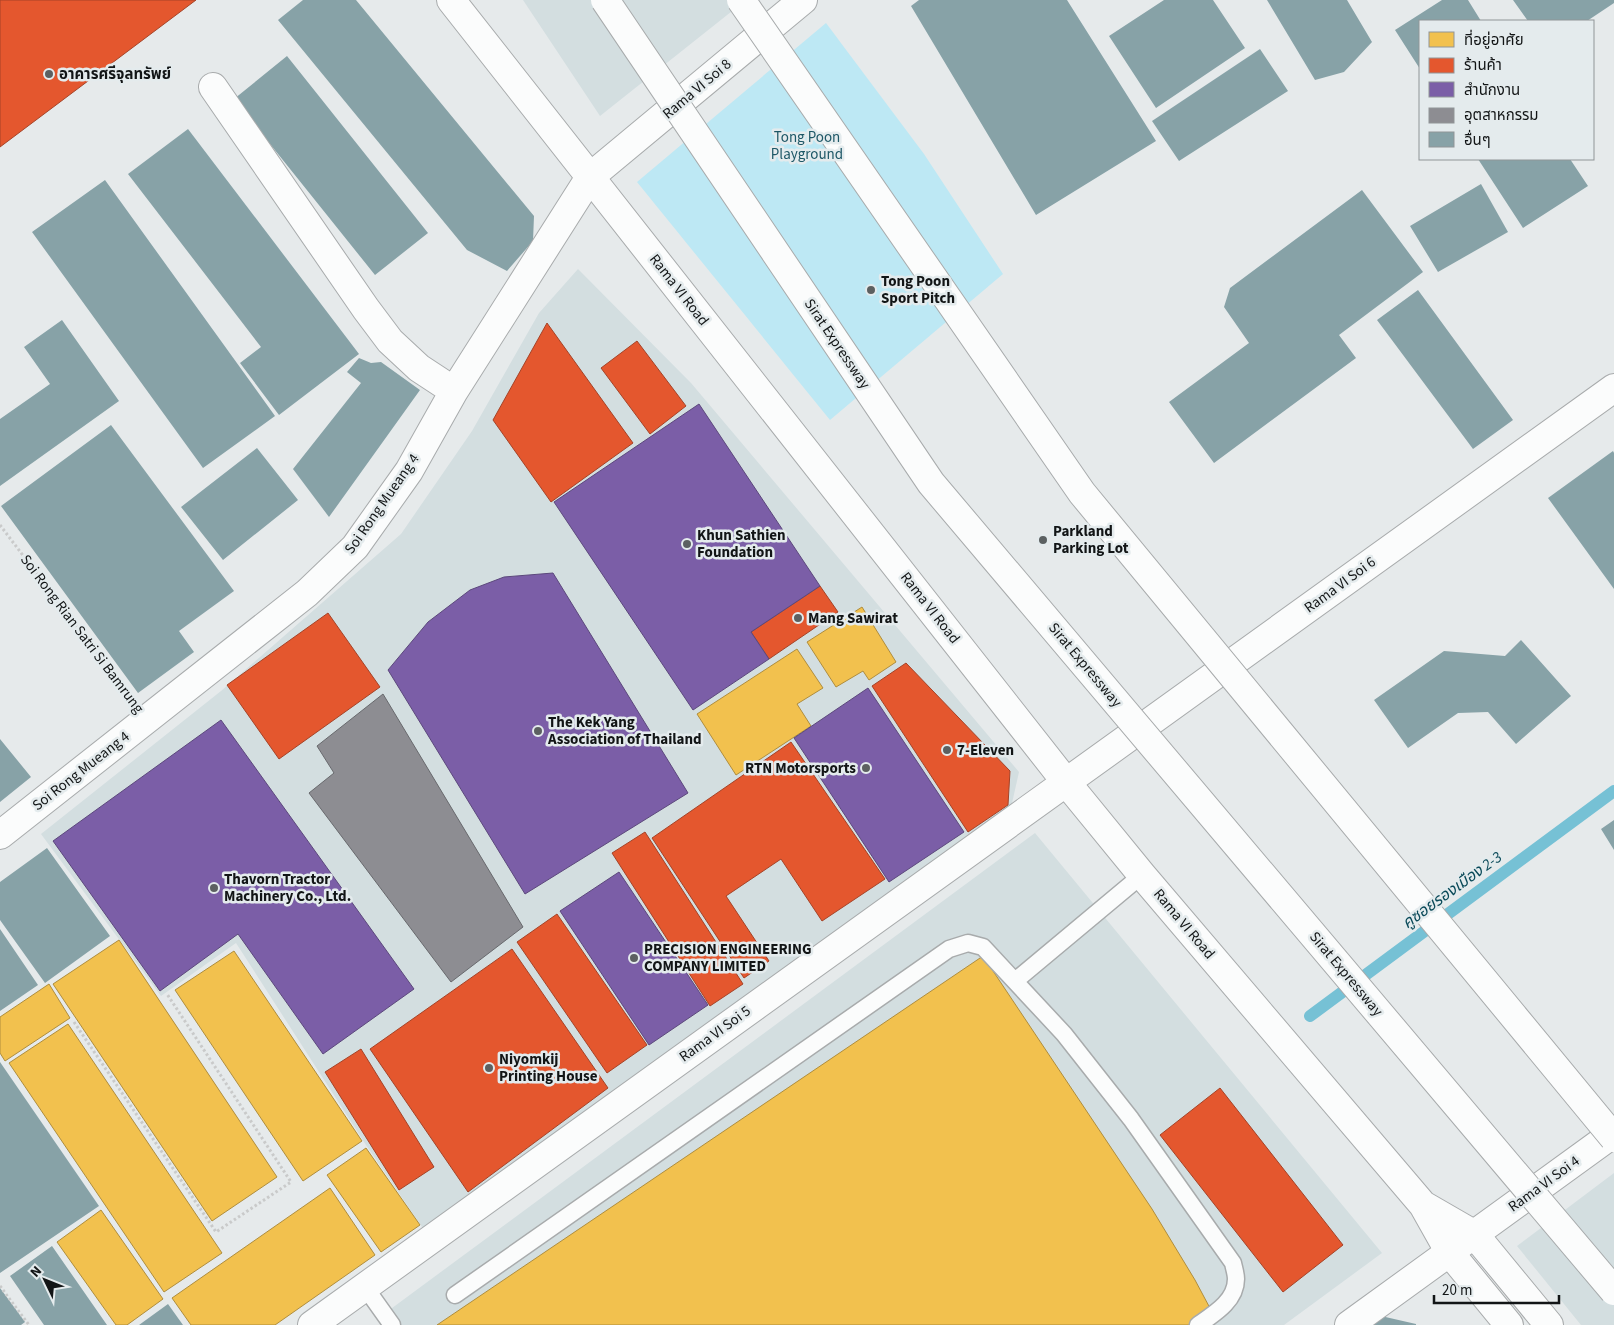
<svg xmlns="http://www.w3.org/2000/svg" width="1614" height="1325" font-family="'Source Sans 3','Noto Sans Thai',sans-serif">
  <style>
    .built { fill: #d3dee0 }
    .green { fill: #bde8f4 }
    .homes { fill: #f2c14e; stroke: #af8d3d }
    .shops { fill: #e4572e; stroke: #a54327 }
    .offices { fill: #7b5ea7; stroke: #5c487c }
    .industry { fill: #8d8d92; stroke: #68696d }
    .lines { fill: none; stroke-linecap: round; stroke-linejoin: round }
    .stream { stroke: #76c1d5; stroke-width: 12 }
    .building { fill: #87a2a7 }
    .service-casing { stroke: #a8abac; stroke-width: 19 }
    .minor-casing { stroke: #a8abac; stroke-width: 30 }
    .secondary-casing { stroke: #a8abac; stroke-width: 30 }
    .path { stroke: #c9caca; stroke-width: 3; stroke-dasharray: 2.5 2.5; stroke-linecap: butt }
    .service { stroke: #fbfcfc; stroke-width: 16 }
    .minor { stroke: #fbfcfc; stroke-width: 28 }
    .secondary { stroke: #fbfcfc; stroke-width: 28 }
    .motorway-bridge-casing { stroke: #a8abac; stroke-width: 30; stroke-linecap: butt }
    .motorway-bridge { stroke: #fbfcfc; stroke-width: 28 }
    .poi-dot { fill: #5c6061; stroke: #e4ebed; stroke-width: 2 }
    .labels { text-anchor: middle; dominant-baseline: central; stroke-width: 5; stroke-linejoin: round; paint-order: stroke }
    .poi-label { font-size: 15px; font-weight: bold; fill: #121516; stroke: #e4ebed; text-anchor: start }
    .street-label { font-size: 15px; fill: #121516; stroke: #e4ebed }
    .park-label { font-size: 15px; fill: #1d5766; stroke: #e4ebed }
    .water-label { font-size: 16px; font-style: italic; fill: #094958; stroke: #e4ebed }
  </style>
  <rect width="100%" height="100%" fill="#e6eaeb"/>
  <!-- built -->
  <path class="built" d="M523,0H746L600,116Z
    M578,269L691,383L1019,772L1010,812L426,1233L366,1145L236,943L161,996L41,834L221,691L401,534L472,431L539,313Z
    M1035,833L1382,1253L1284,1325H391L384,1314Z
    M1614,1173V1325H1581L1517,1246Z"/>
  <!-- green -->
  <path class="green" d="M826,23L924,154L1003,274L830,420L637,182Z"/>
  <!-- homes -->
  <path class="homes" d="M862,607L896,662L869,680L863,671L836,687L807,642Z
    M797,649L823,688L797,704L811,726L736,775L697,714Z
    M119,940L277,1177L212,1221L53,984Z
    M234,951L362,1141L303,1181L175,990Z
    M983,956L1152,1209L1195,1280L1211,1310L1189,1325H437Z
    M49,984L70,1018L5,1061L0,1053V1017Z
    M68,1024L222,1253L164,1292L9,1063Z
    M366,1148L420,1225L381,1252L327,1175Z
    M330,1188L375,1255L275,1325H191L172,1298Z
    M101,1210L163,1299L127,1325H116L57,1242Z"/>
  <!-- shops -->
  <path class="shops" d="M0,0H196L0,147Z
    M547,323L633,443L551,502L493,420Z
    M637,341L686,406L650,434L601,368Z
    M820,586L838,612L769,659L751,632Z
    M328,613L380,687L279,759L227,685Z
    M906,663L1010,771L1008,805L968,832L872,686Z
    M791,742L885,879L822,921L781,859L726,896L769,961L744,978L652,838Z
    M645,832L743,984L710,1006L612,853Z
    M557,914L647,1045L607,1073L517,942Z
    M512,949L608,1088L468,1192L370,1049Z
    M361,1049L434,1167L399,1190L325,1072Z
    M1220,1088L1343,1245L1283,1292L1160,1135Z"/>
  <!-- offices -->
  <path class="offices" d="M699,404L820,586L751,632L769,659L693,710L554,502Z
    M553,573L688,793L525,894L388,670L428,622L470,590L504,577Z
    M868,688L964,832L889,882L794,738Z
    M221,720L414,989L323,1054L238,934L160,991L53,841Z
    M619,872L708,1005L649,1045L560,911Z"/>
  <!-- industry -->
  <path class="industry" d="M383,694L523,927L451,982L309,793L334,773L317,746Z"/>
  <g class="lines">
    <!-- stream -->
    <path class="stream" d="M1310,1016L1614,791"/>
  </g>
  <!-- building -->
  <path class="building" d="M303,0H356L534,216L533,241L507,271L467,250L278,20Z
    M919,0H1067L1156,141L1036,215L911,6Z
    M1164,0H1213L1245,48L1156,108L1109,36Z
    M1267,0H1347L1372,42L1344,72L1315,80Z
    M1442,0H1468L1481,21H1420V69L1395,30Z
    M1513,0H1614V3L1587,21H1528Z
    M1260,49L1288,91L1179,161L1152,121Z
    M287,56L428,233L375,275L234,99Z
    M188,129L359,354L279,415L240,363L261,347L128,174Z
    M1478,159H1570L1588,186L1523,228Z
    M105,180L275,416L203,468L32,232Z
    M1481,184L1508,232L1438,272L1410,226Z
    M1362,190L1423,272L1339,335L1356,358L1214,463L1169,402L1249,343L1224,307L1230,288Z
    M1418,290L1513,420L1473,449L1377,320Z
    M62,320L119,401L0,486V419L50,384L24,347Z
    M359,358L371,363L381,362L420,390L329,517L293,469L361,383L347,372Z
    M111,425L234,591L179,631L194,652L138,693L1,506Z
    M257,448L298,500L223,560L181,507Z
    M1613,451L1614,453V589L1548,498Z
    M1521,640L1571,696L1516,744L1488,712L1458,713L1408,748L1374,700L1444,651L1505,656Z
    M0,739L31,777L0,802Z
    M1614,820V850L1601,829Z
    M47,848L110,936L45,983L0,920V882Z
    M0,929L38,985L0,1011Z
    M0,1062L99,1206L0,1273Z
    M52,1246L107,1325H44L10,1276Z
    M0,1288L25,1322L21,1325H0Z
    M168,1304L183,1325H139Z
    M1381,1316L1416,1324V1325H1369Z"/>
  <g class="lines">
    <defs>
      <path id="service" d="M1015,981L1142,875
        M365,1287L392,1325
        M455,1295L949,949L968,943L983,947L1064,1034L1131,1119L1233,1263C1234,1268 1236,1274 1236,1279C1236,1301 1214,1314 1198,1325"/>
      <path id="minor" d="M213,87L366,309L390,341L419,368L454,391
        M0,835L307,593L355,547L409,471L454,391L590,177L803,0
        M312,1325L1614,388
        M1349,1325L1614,1133"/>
      <path id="secondary" d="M451,0L1066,782L1142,875L1423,1205L1450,1253L1509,1325
        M1423,1205L1475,1235L1549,1325"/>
    </defs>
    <!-- service casing -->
    <use href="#service" class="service-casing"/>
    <!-- minor casing -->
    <use href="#minor" class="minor-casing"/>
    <!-- secondary casing -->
    <use href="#secondary" class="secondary-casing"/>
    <!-- path -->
    <path class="path" d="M0,525L125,691
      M74,1022L216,1232L291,1182L167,994
      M0,1286L29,1325"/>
    <!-- service -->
    <use href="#service" class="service"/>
    <!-- minor -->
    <use href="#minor" class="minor"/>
    <!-- secondary -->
    <use href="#secondary" class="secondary"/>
    <defs>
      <path id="motorway-bridge" d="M605,0L931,483L1614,1291
        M741,0L1082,493L1614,1138"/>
    </defs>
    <!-- motorway-bridge casing -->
    <use href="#motorway-bridge" class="motorway-bridge-casing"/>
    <!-- motorway-bridge -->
    <use href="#motorway-bridge" class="motorway-bridge"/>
  </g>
  <!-- markers -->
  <g class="poi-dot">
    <circle cx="49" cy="74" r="5"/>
    <circle cx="871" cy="290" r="5"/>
    <circle cx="1043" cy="540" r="5"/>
    <circle cx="687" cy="544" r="5"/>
    <circle cx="798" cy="618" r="5"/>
    <circle cx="538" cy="731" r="5"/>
    <circle cx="947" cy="750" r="5"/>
    <circle cx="866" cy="768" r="5"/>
    <circle cx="214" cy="888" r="5"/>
    <circle cx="634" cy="958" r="5"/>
    <circle cx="489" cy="1068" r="5"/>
  </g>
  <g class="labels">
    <!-- poi labels -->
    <g class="poi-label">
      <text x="59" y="74">อาคารศรีจุลทรัพย์</text>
      <text x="881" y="281">Tong Poon<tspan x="881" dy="17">Sport Pitch</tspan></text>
      <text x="1053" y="531">Parkland<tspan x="1053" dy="17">Parking Lot</tspan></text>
      <text x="697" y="535">Khun Sathien<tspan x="697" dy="17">Foundation</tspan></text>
      <text x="808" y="618">Mang Sawirat</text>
      <text x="548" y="722">The Kek Yang<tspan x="548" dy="17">Association of Thailand</tspan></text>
      <text x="957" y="750">7-Eleven</text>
      <text x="856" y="768" text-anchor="end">RTN Motorsports</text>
      <text x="224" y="879">Thavorn Tractor<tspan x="224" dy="17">Machinery Co., Ltd.</tspan></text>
      <text x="644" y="949">PRECISION ENGINEERING<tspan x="644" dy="17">COMPANY LIMITED</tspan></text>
      <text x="499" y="1059">Niyomkij<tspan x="499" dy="17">Printing House</tspan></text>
    </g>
    <!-- street labels -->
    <g class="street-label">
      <text transform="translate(697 89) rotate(-40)">Rama VI Soi 8</text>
      <text transform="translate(679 290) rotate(52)">Rama VI Road</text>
      <text transform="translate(837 344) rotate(56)">Sirat Expressway</text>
      <text transform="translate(382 504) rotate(-55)">Soi Rong Mueang 4</text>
      <text transform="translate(1340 585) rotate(-36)">Rama VI Soi 6</text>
      <text transform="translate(930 608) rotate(52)">Rama VI Road</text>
      <text transform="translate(82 634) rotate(53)">Soi Rong Rian Satri Si Bamrung</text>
      <text transform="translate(1085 665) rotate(50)">Sirat Expressway</text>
      <text transform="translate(81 771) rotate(-38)">Soi Rong Mueang 4</text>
      <text transform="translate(1184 924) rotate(50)">Rama VI Road</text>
      <text transform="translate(1346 974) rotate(50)">Sirat Expressway</text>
      <text transform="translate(715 1034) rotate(-36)">Rama VI Soi 5</text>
      <text transform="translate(1544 1184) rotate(-36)">Rama VI Soi 4</text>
    </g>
    <!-- park labels -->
    <g class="park-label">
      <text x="807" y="137">Tong Poon<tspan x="807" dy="17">Playground</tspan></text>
    </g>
    <!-- water labels -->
    <g class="water-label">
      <text transform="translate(1452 890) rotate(-36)">คูซอยรองเมือง 2-3</text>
    </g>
  </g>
  <!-- legend -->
  <rect x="1419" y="20" width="175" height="140" fill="#e4ebed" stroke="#909597"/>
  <rect x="1429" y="32" width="25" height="15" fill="#f2c14e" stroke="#909597"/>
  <text x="1464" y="45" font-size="15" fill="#121516">ที่อยู่อาศัย</text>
  <rect x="1429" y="58" width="25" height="15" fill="#e4572e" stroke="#909597"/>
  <text x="1464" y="70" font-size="15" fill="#121516">ร้านค้า</text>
  <rect x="1429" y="82" width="25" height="15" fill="#7b5ea7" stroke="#909597"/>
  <text x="1464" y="95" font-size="15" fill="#121516">สำนักงาน</text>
  <rect x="1429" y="108" width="25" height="15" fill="#8d8d92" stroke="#909597"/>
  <text x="1464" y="120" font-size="15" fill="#121516">อุตสาหกรรม</text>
  <rect x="1429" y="132" width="25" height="15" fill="#87a2a7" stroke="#909597"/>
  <text x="1464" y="145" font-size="15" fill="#121516">อื่นๆ</text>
  <!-- north arrow -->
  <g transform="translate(45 1280) rotate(313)" stroke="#e4ebed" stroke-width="4" paint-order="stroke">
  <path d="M0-4L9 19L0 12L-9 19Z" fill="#121516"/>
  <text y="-8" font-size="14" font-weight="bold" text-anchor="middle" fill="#121516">N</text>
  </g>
  <!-- scale -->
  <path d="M1434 1295v8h125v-8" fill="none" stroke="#121516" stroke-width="2.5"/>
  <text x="1442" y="1295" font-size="15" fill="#121516" stroke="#e4ebed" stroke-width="4" paint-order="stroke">20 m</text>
</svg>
